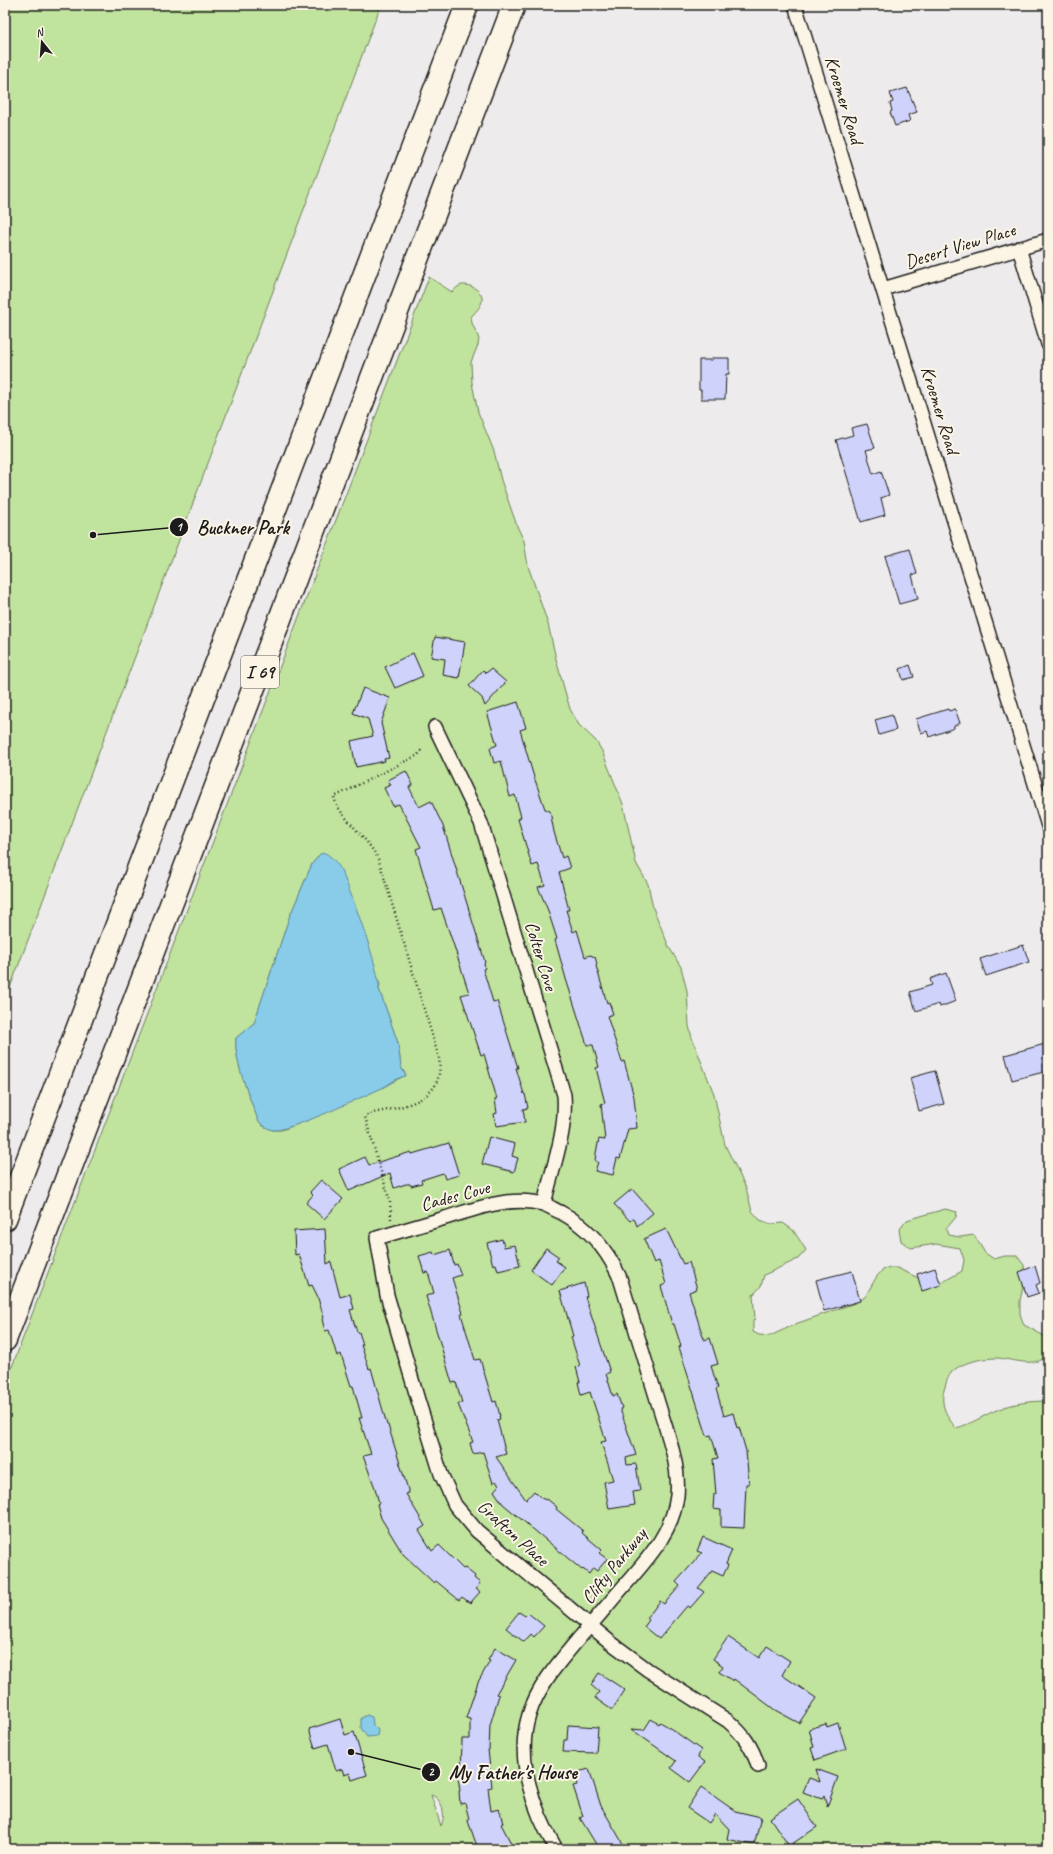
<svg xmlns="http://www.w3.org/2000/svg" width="1053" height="1854" font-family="Caveat,sans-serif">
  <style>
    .green { fill: #c0e39d; stroke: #6e805c; fill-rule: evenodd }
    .water { fill: #89ccea; stroke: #5d8698 }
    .building { fill: #cfd3fb; stroke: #1c1c1c }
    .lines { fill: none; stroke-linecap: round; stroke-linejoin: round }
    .street-casing { stroke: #1c1c1c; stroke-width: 16 }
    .highway-casing { stroke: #1c1c1c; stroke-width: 25 }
    .path { stroke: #1c1c1c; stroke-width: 2.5; stroke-dasharray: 1 3; stroke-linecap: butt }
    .street { stroke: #fcf5e5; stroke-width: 13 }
    .highway { stroke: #fcf5e5; stroke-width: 22 }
    .labels { text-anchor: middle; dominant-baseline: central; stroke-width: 4; stroke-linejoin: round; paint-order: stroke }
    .shield { fill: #fcf5e5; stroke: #5f5d58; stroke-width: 1 }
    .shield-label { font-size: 18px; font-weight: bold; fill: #1c1c1c }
    .street-label { font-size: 19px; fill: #1c1c1c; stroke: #fcf5e5 }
    .leader { fill: none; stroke: #1c1c1c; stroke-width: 1.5 }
    .callout-dot { fill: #1c1c1c; stroke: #fcf5e5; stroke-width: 1.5 }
    .mark-label { font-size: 12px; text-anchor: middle; font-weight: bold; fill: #fff }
    .callout-label { font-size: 20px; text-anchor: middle; font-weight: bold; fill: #1c1c1c; stroke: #fcf5e5; stroke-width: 4; stroke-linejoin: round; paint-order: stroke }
  </style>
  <rect width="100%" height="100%" fill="#eeebec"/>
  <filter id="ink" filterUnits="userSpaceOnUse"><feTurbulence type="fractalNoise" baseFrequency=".025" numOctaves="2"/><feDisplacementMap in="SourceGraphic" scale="8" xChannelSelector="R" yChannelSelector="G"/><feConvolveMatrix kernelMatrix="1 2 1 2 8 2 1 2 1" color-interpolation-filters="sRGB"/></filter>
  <g filter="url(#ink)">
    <!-- green -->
    <path class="green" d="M5,5H381L5,1001Z
      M429,277L452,292C455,289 458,286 462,285C471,284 484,292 482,301C481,307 475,312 471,317L472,323L479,339L478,345L471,362L472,383L478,412L494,451L501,480L517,526L524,541L528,566L548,624L557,663L570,709L579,725L596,741L602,751L623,804L636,863L648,884L653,908L669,947L681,967L687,991L689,1026L692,1038L714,1094L725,1145L746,1188L752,1211L760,1220L771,1224L783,1223L793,1230L806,1250L798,1259L764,1275L761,1286L753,1295L755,1319L753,1321V1332L759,1335L770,1336L798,1323L855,1303L865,1297L877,1276L885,1268H897L929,1283H941L962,1271L964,1260L960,1248L936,1244L911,1248L901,1241L899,1230L907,1220L945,1209L957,1212L956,1217L946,1229L948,1235L960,1237L974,1235L985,1253L994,1259L1005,1256H1017L1024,1265L1025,1277L1020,1301V1314L1024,1325L1048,1338C1048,1344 1050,1354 1045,1358C1031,1367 1012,1359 997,1358C983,1358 960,1362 951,1373C948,1376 946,1383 945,1387C939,1403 946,1416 956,1428C972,1424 984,1415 999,1409C1014,1403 1032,1401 1048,1401V1849H5V1385ZM320,854L380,984L379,989L398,1043L401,1067L406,1075L383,1087L315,1117L282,1130H273L263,1126L258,1120C250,1097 234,1063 236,1038L254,1023L289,918L312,864ZM431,1795C443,1799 446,1815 441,1826Z"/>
    <!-- water -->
    <path class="water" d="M325,853C331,856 336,862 340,868C349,886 381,973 379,989L398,1043L401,1067L406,1076C397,1077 390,1084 382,1088C364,1096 289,1132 273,1130C266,1128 262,1125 258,1120C250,1097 234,1063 236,1038L254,1023L289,918L312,864L320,854Z
      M367,1715L372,1717L373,1725L378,1730L377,1736L367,1737L361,1728V1718Z"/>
    <!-- building -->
    <path class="building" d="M907,88L917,112L908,115L910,121L895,126L890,112L892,111L890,103L893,102L890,93Z
      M712,358H729V374H726L725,399H701V390H699V360H712Z
      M867,424L875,448L866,450L873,474L881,471L889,495L881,498L885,515L861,522L836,440L853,435L851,428Z
      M910,549L917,574L912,575L918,599L899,604L885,556Z
      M435,637L465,642L459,678L443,675L445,659L431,657Z
      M413,653L423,676L395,688L385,667Z
      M910,665L914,677L903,680L900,669Z
      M491,669L506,682L485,706L482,698L469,686L483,670L486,673Z
      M363,688L390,698L381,723L389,758L384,759L385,761L356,767L351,741L373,736L368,719L353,713Z
      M518,702L526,728L520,730L533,774L545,809L550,811L554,832L562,858L566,856L570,868L559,872L569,910H566L573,932L577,930L585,957L590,955L595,957L597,964L596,966L607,1003L609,1002L613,1014L607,1016L622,1062L624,1061L634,1097L637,1128L628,1129L620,1159L617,1158L613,1175L595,1171L598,1162L595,1161L596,1153L599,1139L605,1140L601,1104L605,1103L596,1068L599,1067L593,1045H587L566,979L555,940L557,939L547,908L538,887L545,885L538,864L532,866L518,819L521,817L515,795L510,797L501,761L494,763L490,748L497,745L487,712Z
      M948,709L949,711L955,709L960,723L954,726V728L929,737L927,731L921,733L916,719Z
      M892,715L896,730L879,735L875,720Z
      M406,771L413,785L409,787L419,807L431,801L443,826L485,962L484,963L485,968L483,969L493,1002L497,1001L518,1068H516L524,1094H525L528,1108L523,1109L525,1122L496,1126L494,1114L497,1113L495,1099H497L484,1054L481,1055L461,995L469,993L454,946L441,908L434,910L416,849L421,847L399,804L393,806L384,788L391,785L388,780Z
      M1023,945L1029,962L986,976L980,959Z
      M946,973L956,1001L940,1007L939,1004L916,1011L910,992L932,985L930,979Z
      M1045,1044L1048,1057V1071L1012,1080L1005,1055Z
      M935,1071L944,1104L919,1111L910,1078Z
      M489,1137L515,1144L512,1156L518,1158L514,1172L482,1164Z
      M449,1143L459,1175L445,1179L443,1173L421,1180L422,1183L411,1186L410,1184H406L394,1188L390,1173L349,1191L339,1169L365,1157L369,1165L411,1152L412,1154Z
      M321,1180L343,1199L324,1219L306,1203L313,1195L310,1192Z
      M632,1189L653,1213L637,1226L634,1218L630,1221L614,1204Z
      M325,1229L327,1264L331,1262L340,1297L350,1294L354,1309L350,1310L357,1332H359L363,1345H361L369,1369L371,1368L387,1425H388L409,1493L406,1494L425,1526L419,1530L432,1551L439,1545L463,1569L465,1568L475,1576L474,1578L480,1583L476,1589L480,1592L470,1603L462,1597L459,1600L436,1581L434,1583L403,1554L381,1518L377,1504L379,1503L375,1488L363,1456L371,1454L359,1418H362L353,1386H351L341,1354L337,1356L329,1330L325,1331L322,1319L324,1318L317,1295L312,1285L309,1286L299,1254L295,1255L294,1231Z
      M666,1229L683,1264L689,1262L697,1289L689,1292L704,1340L710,1338L718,1364L711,1366L718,1388L716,1389L724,1416L733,1413L737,1428L739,1427L746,1451L749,1484H746L744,1528L721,1527V1510L713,1509L714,1494H716L713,1459L718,1458L711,1435L707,1436L679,1347L681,1346L674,1324H672L661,1286L666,1284L659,1261L654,1263L644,1239Z
      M502,1239L504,1247L515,1245L520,1266L498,1271L496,1264L493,1265L487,1243Z
      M546,1248L559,1257L556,1261L565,1267L552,1285L531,1270Z
      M450,1250L454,1265L457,1264L461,1275L452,1278L463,1313L461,1314L475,1360L480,1359L493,1402L496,1401L500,1416H499L500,1419L497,1420L506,1454L496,1457L526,1500L534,1491L541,1498L546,1500L547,1499L557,1507L556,1509L583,1531L582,1533L602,1550L599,1553L607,1559L597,1571L593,1568L589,1574L583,1569L582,1570L503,1504L494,1491L499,1485L496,1481L493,1483L483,1452L473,1454L470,1443L473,1442L458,1404L462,1403L456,1382L452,1383L426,1296L434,1293L428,1272L424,1273L419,1256L433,1252L434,1255Z
      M1035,1266L1040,1283L1036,1285L1039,1293L1027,1297L1019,1272Z
      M935,1268L941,1285L922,1291L917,1274Z
      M852,1271L860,1301L824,1311L816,1280Z
      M584,1283L587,1296L585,1297L610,1372L606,1374L613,1396L617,1394L622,1408L620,1409L636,1455L626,1458L627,1465L636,1464L640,1491L633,1492L635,1505L609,1509L604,1482L613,1480L601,1442L606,1441L590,1392L581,1395L578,1382H580L576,1367L580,1366L571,1337L573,1336L560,1291Z
      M703,1537L732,1550L726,1564L728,1565L723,1576L712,1571L698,1588L704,1592L690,1608L687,1606L659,1639L644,1627L649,1620L647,1618L660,1601L664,1604L680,1586L676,1582L702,1553L697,1551Z
      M519,1612L525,1616L528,1613L544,1626L534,1637L531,1634L524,1642L506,1628Z
      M728,1637L759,1658L767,1646L790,1661L782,1675L816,1698L799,1723L775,1710L734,1679L733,1681L719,1672L723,1666L713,1659Z
      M495,1648L516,1660L496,1694L499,1695L490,1725L489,1750H488L492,1787L488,1788L491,1811L499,1809L503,1823L501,1824L514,1849H478L468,1821L469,1819L465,1803L460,1804L459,1791H460L458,1776H461L462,1739H470V1719L466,1718L478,1682L490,1661L488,1660Z
      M599,1673L625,1690L612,1710L595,1698L599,1692L591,1685Z
      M340,1719L345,1735L354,1732L367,1775L352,1780L350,1773L344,1775L342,1769L336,1771L328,1744L315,1748L309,1729Z
      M651,1719L659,1724L660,1722L667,1726L701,1750L698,1757L705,1762L690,1782L671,1768L676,1761L631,1729L644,1730Z
      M838,1723L846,1749L815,1760L811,1748L814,1747L809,1729L826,1724L827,1727Z
      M568,1725L598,1727L596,1753L563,1752L564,1740H567Z
      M589,1769L601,1806L626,1849H599L580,1818L583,1816L573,1786L577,1785L574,1773Z
      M816,1769L838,1777L827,1807L824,1796L822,1799L803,1792L809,1778L820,1782Z
      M701,1787L735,1811L761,1817L754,1845L727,1839L729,1829L715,1814L709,1823L687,1808Z
      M798,1799L817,1827L789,1846L770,1818Z"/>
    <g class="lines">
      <defs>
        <path id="street" d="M795,5L1048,826
          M1019,248L1048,344
          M883,289L1048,240
          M435,727L481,823L564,1095C567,1132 552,1169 544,1204
          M556,1849C534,1811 515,1760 529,1715C538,1685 561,1660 581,1636C598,1617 614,1597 631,1578C652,1554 673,1529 677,1496C680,1466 668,1435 659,1406C646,1364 633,1321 620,1278C607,1249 589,1227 560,1212C555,1210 549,1206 543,1204C511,1195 476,1209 445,1218C422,1225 400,1231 377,1238L387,1295L418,1400L441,1474L455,1505L477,1531L610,1642L648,1670L728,1721C743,1734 752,1746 758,1766"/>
        <path id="highway" d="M5,1219L467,5
          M5,1340L514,5"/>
      </defs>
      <!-- street casing -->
      <use href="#street" class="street-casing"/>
      <!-- highway casing -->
      <use href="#highway" class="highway-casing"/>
      <!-- path -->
      <path class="path" d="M391,1219L390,1202L365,1117L369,1114C403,1106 445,1103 439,1058L379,861C370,839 337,815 334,797L418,755L423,748"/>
      <!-- street -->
      <use href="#street" class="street"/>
      <!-- highway -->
      <use href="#highway" class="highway"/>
    </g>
  </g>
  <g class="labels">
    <!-- shield labels -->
    <rect class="shield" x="241" y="656" width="38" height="32" rx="3"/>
    <g class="shield-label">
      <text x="260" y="672">I 69</text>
    </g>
    <!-- street labels -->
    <g class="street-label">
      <text transform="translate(844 100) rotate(73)">Kroemer Road</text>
      <text transform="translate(960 246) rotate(-17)">Desert View Place</text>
      <text transform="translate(940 410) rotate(73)">Kroemer Road</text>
      <text transform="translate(541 956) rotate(73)">Colter Cove</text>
      <text transform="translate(455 1196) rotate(-15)">Cades Cove</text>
      <text transform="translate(513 1533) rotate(42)">Grafton Place</text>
      <text transform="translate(614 1566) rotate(-51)">Clifty Parkway</text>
    </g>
  </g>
  <!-- callouts -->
  <path class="leader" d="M93 535L179 527M351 1752L431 1772"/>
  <g class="callout-dot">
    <circle cx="93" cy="535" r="4"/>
    <circle cx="351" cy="1752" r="4"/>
    <circle cx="179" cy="527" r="10"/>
    <circle cx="431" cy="1772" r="10"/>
  </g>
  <g class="mark-label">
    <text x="179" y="531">1</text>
    <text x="431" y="1776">2</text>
  </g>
  <g class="callout-label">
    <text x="243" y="534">Buckner Park</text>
    <text x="513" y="1779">My Father's House</text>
  </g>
  <!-- margin -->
  <rect width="1053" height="1854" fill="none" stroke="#fcf5e5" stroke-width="20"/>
  <rect x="10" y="10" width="1033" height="1834" fill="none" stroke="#1c1c1c" stroke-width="1.5" filter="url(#ink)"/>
  <!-- north arrow -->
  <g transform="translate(42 42) rotate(343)" stroke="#fcf5e5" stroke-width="3" paint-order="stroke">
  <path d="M0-3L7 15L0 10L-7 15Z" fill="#1c1c1c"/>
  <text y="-6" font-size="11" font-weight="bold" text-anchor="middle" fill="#1c1c1c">N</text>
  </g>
</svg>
